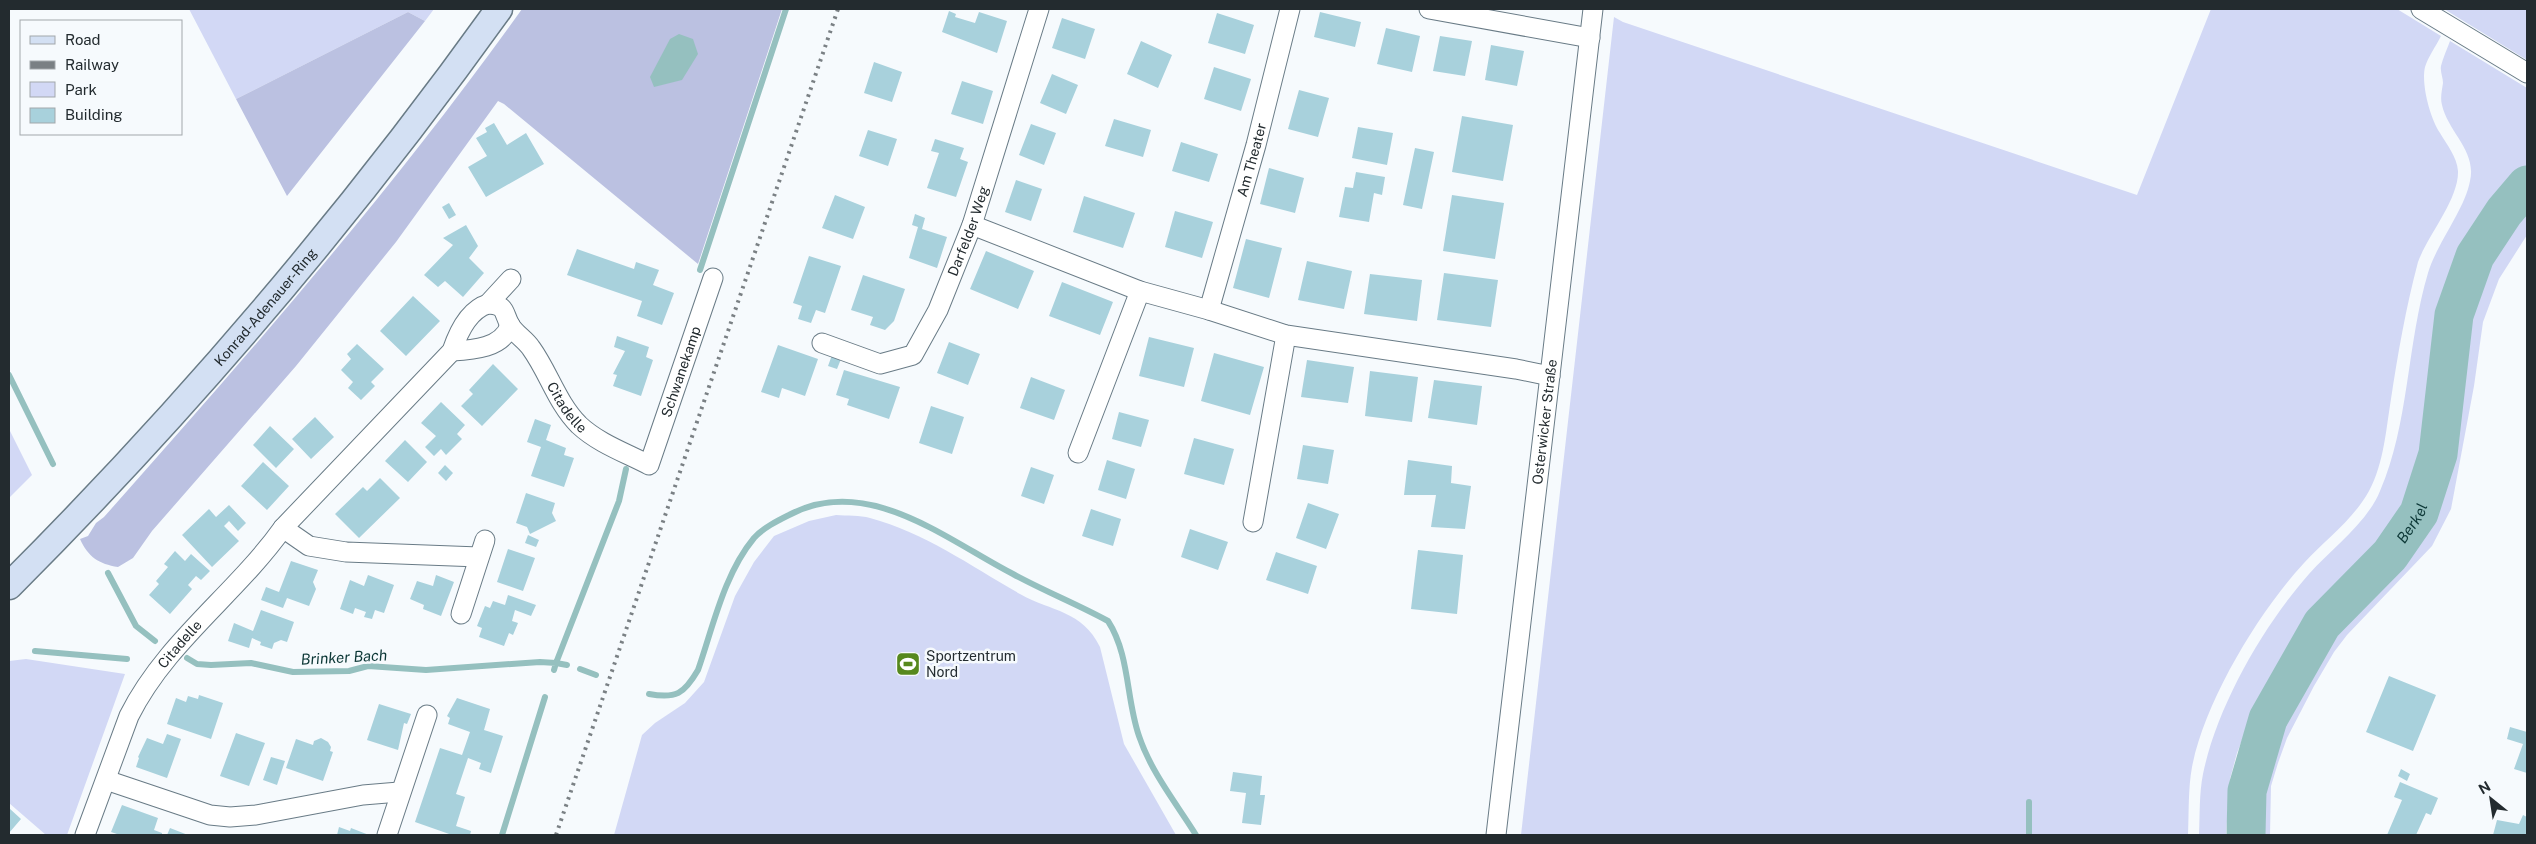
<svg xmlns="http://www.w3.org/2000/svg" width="2536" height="844" font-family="'Public Sans',sans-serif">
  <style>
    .green { fill: #d2d8f5 }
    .forest { fill: #bbc1e1 }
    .water { fill: #95c0bf }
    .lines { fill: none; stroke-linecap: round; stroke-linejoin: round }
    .stream { stroke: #95c0bf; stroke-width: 6 }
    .river { stroke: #95c0bf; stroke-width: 39 }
    .building { fill: #a8d1dc }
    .minor-casing { stroke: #697b86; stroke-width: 21 }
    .secondary-casing { stroke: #697b86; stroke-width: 29 }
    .minor { stroke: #fff; stroke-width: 19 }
    .secondary { stroke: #d3e0f3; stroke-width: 26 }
    .rail { stroke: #7a8084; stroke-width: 4; stroke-dasharray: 2.5 5; stroke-linecap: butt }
    .labels { text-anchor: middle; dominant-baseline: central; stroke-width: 5; stroke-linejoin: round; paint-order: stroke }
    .street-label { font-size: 14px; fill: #232b2f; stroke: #f6fafd }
    .poi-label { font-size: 14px; fill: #232b2f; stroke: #f6fafd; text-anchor: start }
    .water-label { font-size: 15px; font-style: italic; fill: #0c3736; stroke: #f6fafd }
  </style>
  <rect width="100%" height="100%" fill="#f6fafd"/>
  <!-- green -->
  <path class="green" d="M189,9H434L425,21L408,12L236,99Z
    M2211,9H2397L2441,36C2436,46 2428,57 2425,67C2421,84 2430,118 2440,133C2447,145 2457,157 2458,171C2459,199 2428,235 2418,262C2406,307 2398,353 2391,399C2386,429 2384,463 2369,491C2353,520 2326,539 2304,563C2258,613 2205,701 2192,767C2188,789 2189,813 2188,835H1521L1614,17L1623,22L2137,195Z
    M2444,9H2527V60Z
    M2450,41L2527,88V164L2465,246L2451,282L2440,325L2420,457L2410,489L2396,519L2376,544L2319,604L2300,628L2283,657L2249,722L2237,753L2230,779L2226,835H2199C2200,815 2199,794 2203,774C2217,706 2263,626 2309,574C2332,548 2367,523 2380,491C2409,425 2407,343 2428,273C2437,243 2465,209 2470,181C2477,151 2448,132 2442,105C2440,98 2442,90 2443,83C2443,77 2440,72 2441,66C2443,58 2447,49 2450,41Z
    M2527,211V235L2499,279L2483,322L2474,386L2451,509L2432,546L2347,635L2334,652L2314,686L2287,738L2278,763L2271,786L2270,835H2259C2260,774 2274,742 2301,689C2312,667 2322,645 2339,628C2374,589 2417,554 2439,506C2450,483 2453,454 2457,429C2466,372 2465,308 2495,257C2504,241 2516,225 2527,211Z
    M9,429L32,475L9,498Z
    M836,515C847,516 860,515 870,518C925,533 971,566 1020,594C1052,612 1082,610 1100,647L1124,744L1176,835H614L642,735L655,723L685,703L704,682L735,596L754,562L774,536L809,521Z
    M26,659L125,674L67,835H46L9,803V661Z"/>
  <!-- forest -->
  <path class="forest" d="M522,9H782L698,264L504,104L498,101L396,242L296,366L152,531L133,558L118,567C99,564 88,557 80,539L88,536L96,523L104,517C250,353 394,188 522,9Z
    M408,12L425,21L287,196L236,99Z"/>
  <!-- water -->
  <path class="water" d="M679,34L693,39L698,54L682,80L654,87L650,77L670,39Z"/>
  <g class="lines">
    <!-- stream -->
    <path class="stream" d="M700,270L786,9
      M9,375L53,464
      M108,573L136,626L155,641
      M35,651L127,659
      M187,658L197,664L211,665L251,663L293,672L349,671L368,666L426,670L540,662L556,663L554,670
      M567,665L556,663L619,501L626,469
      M580,669L596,675
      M649,694C676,699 684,694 698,670C713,627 724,574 754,538C763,528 777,521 789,515C867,473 947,540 1013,574C1044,591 1077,604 1108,621C1130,655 1126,699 1139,736C1151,772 1176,803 1196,835
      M2029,802V835
      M502,835L545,697"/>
    <!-- river -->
    <path class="river" id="s1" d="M2246,835L2247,791L2268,719L2322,624L2390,555L2419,513L2438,454L2454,315L2475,256L2504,212L2527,185"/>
  </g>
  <!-- building -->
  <path class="building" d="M949,11L956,14L955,17L975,23L979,12L1007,21L997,53L942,32Z
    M1320,12L1361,22L1355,47L1314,37Z
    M1217,13L1254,25L1245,54L1208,43Z
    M1062,18L1095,29L1085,59L1052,48Z
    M1386,28L1420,36L1412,72L1377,64Z
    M1440,36L1472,41L1465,76L1433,71Z
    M1141,41L1172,55L1158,88L1127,74Z
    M1491,45L1524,51L1517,86L1485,80Z
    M874,62L902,72L892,102L864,93Z
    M1214,67L1251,79L1241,111L1204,99Z
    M1052,74L1078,85L1066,114L1040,103Z
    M962,81L993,91L983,124L951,114Z
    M1299,90L1329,98L1318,137L1288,129Z
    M1462,116L1513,125L1503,181L1452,172Z
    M1114,119L1151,130L1143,157L1105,146Z
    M494,123L507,145L526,133L544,164L486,197L468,167L487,156L476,138L487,132L485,128Z
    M1031,124L1056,133L1044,165L1019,155Z
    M1358,127L1393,133L1387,165L1352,158Z
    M868,130L897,139L888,166L859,156Z
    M935,139L964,148L960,159L968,162L956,197L927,188L939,153L931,151Z
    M1181,142L1218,154L1209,182L1172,171Z
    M1415,148L1434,152L1422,209L1403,205Z
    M1269,168L1304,178L1295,213L1260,204Z
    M1356,172L1385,177L1382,195L1374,193L1369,222L1339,217L1345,187L1353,188Z
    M1016,180L1042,189L1031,221L1005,212Z
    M835,195L865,207L853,239L822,228Z
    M1452,195L1504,203L1495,259L1443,251Z
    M1084,196L1135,213L1123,248L1073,232Z
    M449,203L456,215L449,219L442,207Z
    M1175,211L1213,222L1202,258L1165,247Z
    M915,214L925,218L922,229L947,237L937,268L909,258L918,227L912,225Z
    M466,225L478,246L469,258L484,273L463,297L445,281L438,287L424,275L453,245L443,238Z
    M1246,239L1282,248L1269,298L1233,288Z
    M577,249L634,269L636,262L659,270L653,285L674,293L662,325L637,316L642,301L567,275Z
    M986,251L1034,271L1018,309L970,289Z
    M809,256L841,266L825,313L816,310L811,323L798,319L802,306L793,303Z
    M1307,261L1352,271L1344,309L1298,300Z
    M1444,273L1498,280L1491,327L1437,320Z
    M1370,274L1422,280L1417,321L1364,314Z
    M863,275L905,289L894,321L885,330L870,325L873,317L851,310Z
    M1062,282L1113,302L1100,335L1049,316Z
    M413,296L440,321L406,356L380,331Z
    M617,336L649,347L646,357L653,360L641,396L613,386L617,375L613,374L625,351L614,347Z
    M1149,337L1194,348L1184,387L1139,376Z
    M949,342L980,354L968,385L937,373Z
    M357,344L384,369L371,382L375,386L361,400L348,388L353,382L341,370L351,359L347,354Z
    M778,345L818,359L805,396L782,388L779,398L761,392Z
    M1214,353L1264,367L1250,415L1201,401Z
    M832,355L841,359L837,369L828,366Z
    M1307,360L1354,367L1348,403L1301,397Z
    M493,364L518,389L482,426L461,406L473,394L469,390Z
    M844,370L900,387L889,419L847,405L849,399L836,395Z
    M1370,371L1418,377L1412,422L1365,416Z
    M1031,377L1065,390L1054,420L1020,408Z
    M1434,380L1482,386L1477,425L1428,418Z
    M441,402L465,425L457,434L462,439L446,455L441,449L434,456L425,447L436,436L421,423Z
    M931,406L964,417L952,454L919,443Z
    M1119,412L1149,420L1141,447L1112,439Z
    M315,417L334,437L311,459L292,439Z
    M535,419L551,425L546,440L566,448L564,455L574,458L564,487L531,476L541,447L527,442Z
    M270,426L294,449L276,468L253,445Z
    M1194,438L1234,449L1224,485L1184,474Z
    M405,440L427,462L408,482L385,461Z
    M1303,445L1334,450L1328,484L1297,479Z
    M1107,460L1135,469L1126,499L1098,490Z
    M1408,460L1452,466L1451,483L1471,486L1465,529L1431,527L1436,495H1404Z
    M263,462L289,486L267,510L241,486Z
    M445,465L453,473L446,481L438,473Z
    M1031,467L1054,475L1044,504L1021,496Z
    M380,478L400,498L359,538L335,514L363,487L367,491Z
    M526,493L555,503L552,513L556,521L530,534L527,527L516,523Z
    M1308,503L1339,514L1326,549L1296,538Z
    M229,505L246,523L238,531L229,521L224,526L239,541L212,567L182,535L209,509L216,517Z
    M1091,509L1121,519L1113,546L1082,536Z
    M1190,529L1228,542L1218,570L1181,557Z
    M528,535L539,540L536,547L525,543Z
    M508,549L535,558L523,591L497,582Z
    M1418,550L1463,555L1457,614L1411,609Z
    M175,551L185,561L191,554L210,571L201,580L196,576L188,585L192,589L170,614L149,595L159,584L156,581L168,567L164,564Z
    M1276,552L1317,566L1308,594L1266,580Z
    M291,561L318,570L313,582L316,589L309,606L287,598L283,608L261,600L266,587L279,592Z
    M368,575L394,585L384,613L375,610L372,619L364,617L366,612L355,608L353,614L340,609L350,580L364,586Z
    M436,575L454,582L441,616L423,609L424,605L410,599L417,581L433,586Z
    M508,595L536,605L531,616L515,610L512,621L518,623L513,635L509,633L504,646L479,637L482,628L477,626L485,606L490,608L493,601L505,605Z
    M261,610L294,622L287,642L281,640L274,643L272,649L260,645L261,642L252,638L249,648L228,641L234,623L253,631Z
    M2389,676L2436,695L2413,751L2366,732Z
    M199,695L223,703L211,739L167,724L176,698L186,702L188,696L198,699Z
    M457,698L490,709L484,730L503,736L491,773L479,769L481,763L468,758L456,794L465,797L456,826L471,831L470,835H452L415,822L440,748L462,755L470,732L448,724L450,718L447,716Z
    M379,704L411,714L407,724L404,723L398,750L367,740Z
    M2510,727L2527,732V773L2514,769L2523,744L2507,739Z
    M236,733L265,743L249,786L220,776Z
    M167,734L181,739L167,778L136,767L139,758L138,757L147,738L163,744Z
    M321,738L328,742L331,747L330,751L333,752L323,781L286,768L296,739L313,745L314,741Z
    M271,757L285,761L277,785L263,780Z
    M2401,769L2410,774L2407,781L2398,776Z
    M1233,772L1262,776L1260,795H1265L1261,825L1242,823L1246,793L1230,791Z
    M2400,782L2438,798L2431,815L2426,813L2416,835H2387L2402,800L2394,797Z
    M122,805L158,818L154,830L162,833V835H120L111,832Z
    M9,808L21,819L9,833Z
    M2523,815L2527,817V835H2493L2497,820L2519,824Z
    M339,827L350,831L351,828L369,835H337Z
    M170,828L188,835H167Z"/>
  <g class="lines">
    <defs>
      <g id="minor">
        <path d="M1429,9L1590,38"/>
        <path d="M2421,9L2527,73"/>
        <path d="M972,225L1140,291L1209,310L1286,335L1516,369L1550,376"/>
        <path d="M488,304L511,279"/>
        <path id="s2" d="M1209,310L1256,145L1290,9"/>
        <path id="s3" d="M822,343L880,364L913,355L938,310L972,225L1039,9"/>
        <path d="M452,351C473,350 503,348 510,325"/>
        <path d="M1078,453L1140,291"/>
        <path d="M1253,522L1286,335"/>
        <path d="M283,528L309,546L346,552L479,557"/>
        <path d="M461,614L485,540"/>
        <path d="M106,780L210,815L230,817L256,815L363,795L399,792"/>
        <path id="s4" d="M85,835L129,716C166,642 236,594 283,528L452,351C458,333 468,310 488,304C507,305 503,313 510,325C515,334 525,339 531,348C549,373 557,403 579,425C598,443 626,453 649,465L713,278"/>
        <path d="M387,835L427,715"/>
        <path id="s5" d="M1496,835L1593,9"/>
      </g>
      <g id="secondary">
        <path id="s6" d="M9,586C187,408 352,214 499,9"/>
      </g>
    </defs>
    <!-- minor casing -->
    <use href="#minor" class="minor-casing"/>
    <!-- secondary casing -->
    <use href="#secondary" class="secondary-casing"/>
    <!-- minor -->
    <use href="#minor" class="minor"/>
    <!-- secondary -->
    <use href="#secondary" class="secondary"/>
    <!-- rail -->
    <path class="rail" d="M556,835L838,9"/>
  </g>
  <!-- icons -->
  <defs>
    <symbol id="stadium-square" viewBox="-11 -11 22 22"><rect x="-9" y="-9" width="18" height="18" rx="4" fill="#56881d" stroke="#f6fafd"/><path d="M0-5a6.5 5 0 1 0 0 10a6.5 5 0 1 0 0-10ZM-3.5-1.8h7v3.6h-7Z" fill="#fff"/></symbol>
  </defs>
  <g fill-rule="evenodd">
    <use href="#stadium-square" x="894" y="650" width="28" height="28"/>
  </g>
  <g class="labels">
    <!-- street labels -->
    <g class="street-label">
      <text stroke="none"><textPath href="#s2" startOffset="156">Am Theater</textPath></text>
      <text stroke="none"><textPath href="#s3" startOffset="232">Darfelder Weg</textPath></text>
      <text stroke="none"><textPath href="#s6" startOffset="379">Konrad-Adenauer-Ring</textPath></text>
      <text stroke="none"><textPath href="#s4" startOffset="1012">Schwanekamp</textPath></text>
      <text stroke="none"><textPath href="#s4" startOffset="811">Citadelle</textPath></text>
      <text stroke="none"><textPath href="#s5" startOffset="416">Osterwicker Straße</textPath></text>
      <text stroke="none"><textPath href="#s4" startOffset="215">Citadelle</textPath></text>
    </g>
    <!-- poi labels -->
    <g class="poi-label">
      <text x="926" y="656">Sportzentrum<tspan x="926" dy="16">Nord</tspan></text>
    </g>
    <!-- water labels -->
    <g class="water-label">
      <text stroke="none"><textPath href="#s1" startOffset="364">Berkel</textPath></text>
      <text transform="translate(344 657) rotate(-3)">Brinker Bach</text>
    </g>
  </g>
  <!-- border -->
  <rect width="2536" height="844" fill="none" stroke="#232b2f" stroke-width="20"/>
  <!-- legend -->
  <rect x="20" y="20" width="162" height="115" fill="#f6fafd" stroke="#a2a7ab"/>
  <rect x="30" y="36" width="25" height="8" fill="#d3e0f3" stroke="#a2a7ab"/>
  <text x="65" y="45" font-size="15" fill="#232b2f">Road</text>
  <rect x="30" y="61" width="25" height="8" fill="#7a8084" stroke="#a2a7ab"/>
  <text x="65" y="70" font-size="15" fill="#232b2f">Railway</text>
  <rect x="30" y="82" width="25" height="15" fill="#d2d8f5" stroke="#a2a7ab"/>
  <text x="65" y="95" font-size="15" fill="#232b2f">Park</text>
  <rect x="30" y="108" width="25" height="15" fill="#a8d1dc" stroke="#a2a7ab"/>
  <text x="65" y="120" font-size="15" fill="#232b2f">Building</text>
  <!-- north arrow -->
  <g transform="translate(2491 799) rotate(330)" stroke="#f6fafd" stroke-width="4" paint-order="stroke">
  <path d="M0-4L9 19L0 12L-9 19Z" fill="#232b2f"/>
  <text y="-8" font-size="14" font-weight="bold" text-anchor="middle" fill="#232b2f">N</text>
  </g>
</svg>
